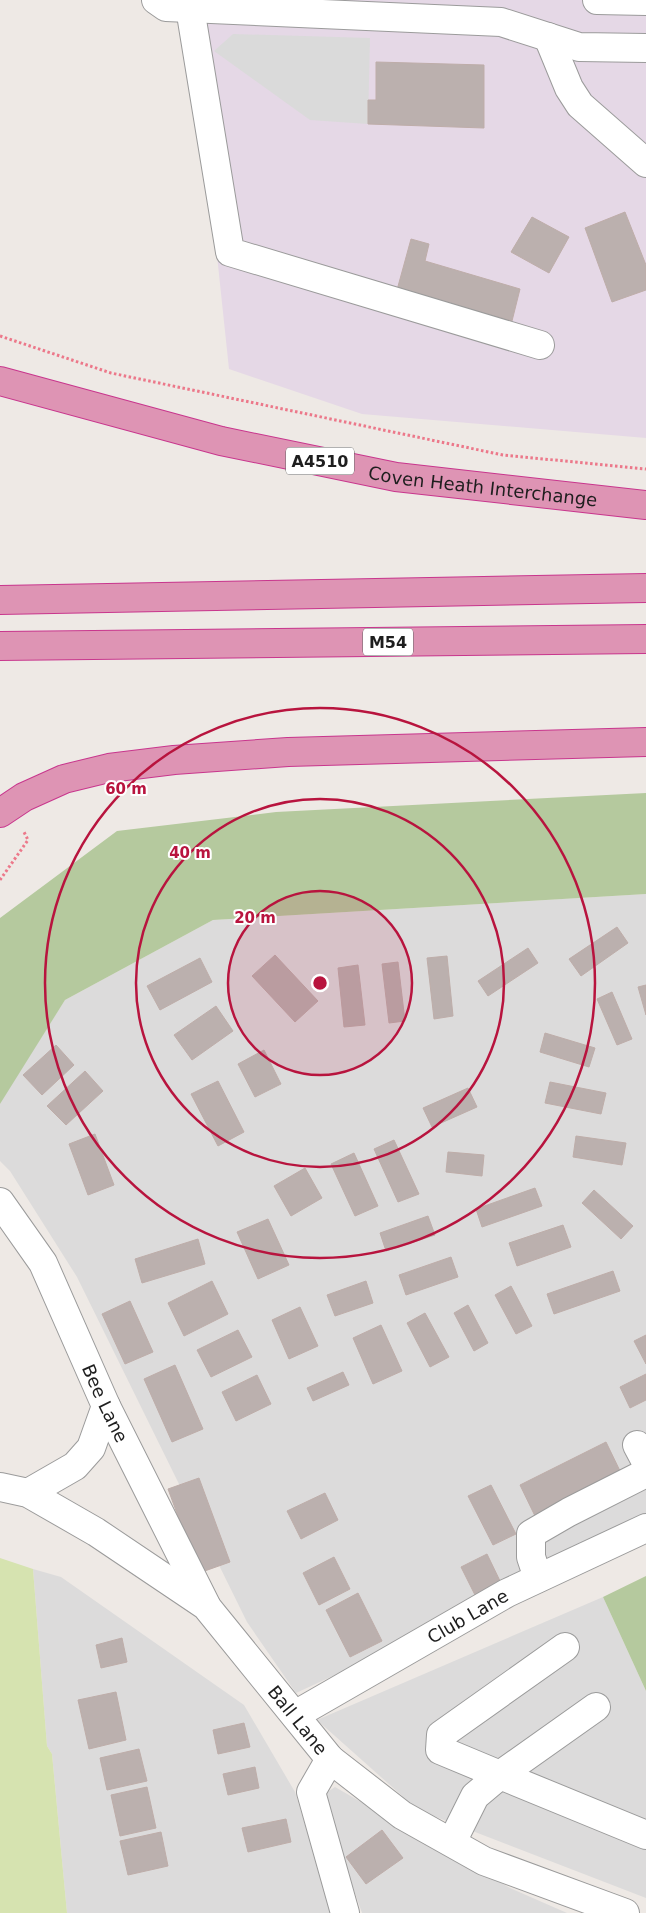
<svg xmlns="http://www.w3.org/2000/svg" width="646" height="1913" font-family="'DejaVu Sans',sans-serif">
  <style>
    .residential { fill: #dcdbdb }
    .industrial { fill: #e5d8e6 }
    .grass { fill: #d6e3b0 }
    .forest { fill: #b5c99e }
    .parking { fill: #dadada }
    .building { fill: #bbb0ae; stroke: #beada9 }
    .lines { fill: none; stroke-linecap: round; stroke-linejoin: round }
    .minor-casing { stroke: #9b9b9b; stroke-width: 30 }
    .highway-casing { stroke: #c8368d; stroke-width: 30 }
    .path { stroke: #ec788a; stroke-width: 3; stroke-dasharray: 2.5 2.5; stroke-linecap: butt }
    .minor { stroke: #fff; stroke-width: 28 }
    .highway { stroke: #de94b4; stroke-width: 28 }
    .ring { fill: none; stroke: #b8143e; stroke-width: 2.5 }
    .labels { text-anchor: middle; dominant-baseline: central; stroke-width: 4; stroke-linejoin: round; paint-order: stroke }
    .shield { fill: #fff; stroke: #626262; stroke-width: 1 }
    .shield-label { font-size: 16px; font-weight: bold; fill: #1e1e1e }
    .street-label { font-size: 18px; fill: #1e1e1e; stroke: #fff }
    .centre { fill: #b8143e; stroke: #fff; stroke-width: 2.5 }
    .ring-label { font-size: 15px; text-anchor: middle; font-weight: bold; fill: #b8143e; stroke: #fff; stroke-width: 4; stroke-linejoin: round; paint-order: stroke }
  </style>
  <rect width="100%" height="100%" fill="#eee9e5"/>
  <!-- residential -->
  <path class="residential" d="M646,894V1531L296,1693L247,1622L77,1277L10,1171L0,1161V1104L3,1097L65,1000L213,920Z
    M33,1569L61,1577L244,1705L295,1792L332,1913H67L52,1754L47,1746Z
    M603,1597L646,1691V1898L418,1810L317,1720Z
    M335,1787L510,1888L567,1913H362L321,1796Z"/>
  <!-- industrial -->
  <path class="industrial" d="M190,0H646V438L362,414L229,369Z"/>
  <!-- grass -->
  <path class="grass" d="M0,1558L33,1569L47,1746L52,1754L67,1913H0Z"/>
  <!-- forest -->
  <path class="forest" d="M646,793V894L213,920L65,1000L0,1104V918L117,831L276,812Z
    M646,1576V1691L603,1597Z"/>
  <!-- parking -->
  <path class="parking" d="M233,34L370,38L368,124L310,120L214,51Z"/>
  <!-- building -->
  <path class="building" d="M376,62L484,65V128L368,124V100H376Z
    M625,212L646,265V290L612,302L585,228Z
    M532,217L569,237L549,273L511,252Z
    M411,239L429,244L425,261L520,289L512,321L397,290Z
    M617,927L628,943L581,976L569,959Z
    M528,948L538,963L488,996L478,981Z
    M275,955L318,1001L295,1022L252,976Z
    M447,956L453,1016L434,1019L427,958Z
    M200,958L212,982L160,1010L147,986Z
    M398,962L405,1021L389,1023L382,964Z
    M358,965L365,1025L344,1027L338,968Z
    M646,985V1015L638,987Z
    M612,992L632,1039L617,1045L597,999Z
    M216,1006L233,1031L192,1060L174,1035Z
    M545,1033L595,1048L589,1067L540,1052Z
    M56,1045L74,1065L42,1095L23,1075Z
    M264,1050L281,1084L255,1097L238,1064Z
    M85,1071L103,1091L66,1125L47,1106Z
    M218,1081L244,1132L218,1146L191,1094Z
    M550,1082L606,1093L601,1114L545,1103Z
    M468,1088L477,1107L432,1127L423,1108Z
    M95,1134L114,1185L88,1195L69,1144Z
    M576,1136L626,1143L622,1165L573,1157Z
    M394,1140L419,1194L398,1202L374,1149Z
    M448,1152L484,1155L482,1176L446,1172Z
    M354,1153L378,1206L355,1216L331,1164Z
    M305,1168L322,1198L291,1216L274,1186Z
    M535,1188L542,1206L482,1227L476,1209Z
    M594,1190L633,1226L621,1239L582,1203Z
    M428,1216L435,1235L386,1251L380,1233Z
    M268,1219L289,1265L258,1279L237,1232Z
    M563,1225L571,1247L517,1266L509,1243Z
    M198,1239L205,1264L142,1283L135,1259Z
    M451,1257L458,1277L406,1295L399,1275Z
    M613,1271L620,1291L554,1314L547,1294Z
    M212,1281L228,1314L184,1336L168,1303Z
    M366,1281L373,1303L335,1316L327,1295Z
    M511,1286L532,1326L516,1334L495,1295Z
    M130,1301L153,1352L125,1364L102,1314Z
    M468,1305L488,1343L474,1351L454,1313Z
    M300,1307L318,1346L289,1359L272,1320Z
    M425,1313L449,1357L430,1367L407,1323Z
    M381,1325L402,1371L373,1384L353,1338Z
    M238,1330L252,1357L211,1377L197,1350Z
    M646,1335V1364L634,1341Z
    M175,1365L203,1429L172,1442L144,1379Z
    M343,1372L349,1385L313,1401L307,1388Z
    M646,1374V1400L630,1408L620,1387Z
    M257,1375L271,1404L236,1421L222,1392Z
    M606,1442L621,1473L535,1516L520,1485Z
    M199,1478L230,1562L199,1573L168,1489Z
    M491,1485L516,1534L493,1545L468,1496Z
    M325,1493L338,1520L301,1539L287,1511Z
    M487,1554L501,1583L475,1595L461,1567Z
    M334,1557L350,1589L319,1605L303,1573Z
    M358,1593L382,1641L350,1657L326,1610Z
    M122,1638L127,1662L101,1668L96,1645Z
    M116,1692L126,1740L89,1749L78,1700Z
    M244,1723L250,1747L218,1754L213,1730Z
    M139,1749L147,1781L107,1790L100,1758Z
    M255,1767L259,1788L228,1795L223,1774Z
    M147,1787L156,1828L120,1836L111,1795Z
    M286,1819L291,1842L248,1852L242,1828Z
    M382,1830L403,1858L366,1884L346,1857Z
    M161,1832L168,1866L128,1875L120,1841Z"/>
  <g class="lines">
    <defs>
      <g id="minor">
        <path d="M156,0L166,7L501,22L579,47L646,48"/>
        <path d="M197,0L190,8L230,252L540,345"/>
        <path d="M597,0L646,1"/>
        <path d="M548,37L569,88L580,105L646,163"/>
        <path id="s1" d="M0,1202L43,1263L106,1406L206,1605"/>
        <path d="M637,1445L646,1462"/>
        <path id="s2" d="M0,1487L28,1493L96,1532L206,1606L330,1759L402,1815L484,1861L625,1913"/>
        <path d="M28,1493L75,1466L91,1448L106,1406"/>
        <path d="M538,1578L531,1557V1534L569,1512L646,1473"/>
        <path d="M565,1647L441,1735L440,1750L500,1775L596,1707"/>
        <path id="s3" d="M295,1715L507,1593L646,1528"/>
        <path d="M330,1759L311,1792L345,1913"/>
        <path d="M452,1842L475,1796L500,1775L646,1835"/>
      </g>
      <g id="highway">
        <path id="s4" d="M0,381L221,441L396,477L646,505"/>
        <path d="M0,600L646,588"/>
        <path d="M0,646L646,639"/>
        <path d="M0,813L24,797L64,779L109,768L174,760L288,752L646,742"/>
      </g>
    </defs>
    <!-- minor casing -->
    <use href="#minor" class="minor-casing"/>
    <!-- highway casing -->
    <use href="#highway" class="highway-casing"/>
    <!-- path -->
    <path class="path" d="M0,336L111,373L503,455L646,469
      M0,880L28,840L24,832"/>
    <!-- minor -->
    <use href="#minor" class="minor"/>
    <!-- highway -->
    <use href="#highway" class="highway"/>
  </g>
  <!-- distance rings -->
  <circle cx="320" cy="983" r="92" fill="#b8143e" fill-opacity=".12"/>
  <g class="ring">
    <circle cx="320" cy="983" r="92"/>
    <circle cx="320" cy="983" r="184"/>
    <circle cx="320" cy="983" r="275"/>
  </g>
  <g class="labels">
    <!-- shield labels -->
    <g class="shield">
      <rect x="286" y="447.5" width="68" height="27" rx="4"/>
      <rect x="363" y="628.5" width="50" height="27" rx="4"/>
    </g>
    <g class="shield-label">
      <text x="320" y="461">A4510</text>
      <text x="388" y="642">M54</text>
    </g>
    <!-- street labels -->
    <g class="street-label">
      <text stroke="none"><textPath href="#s4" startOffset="495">Coven Heath Interchange</textPath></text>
      <text stroke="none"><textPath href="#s1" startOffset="228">Bee Lane</textPath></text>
      <text stroke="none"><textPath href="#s3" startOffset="199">Club Lane</textPath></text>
      <text stroke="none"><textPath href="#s2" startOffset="386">Ball Lane</textPath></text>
    </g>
  </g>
  <circle cx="320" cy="983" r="8" class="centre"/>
  <g class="ring-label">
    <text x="126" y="794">60 m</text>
    <text x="190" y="858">40 m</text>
    <text x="255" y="923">20 m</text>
  </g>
</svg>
